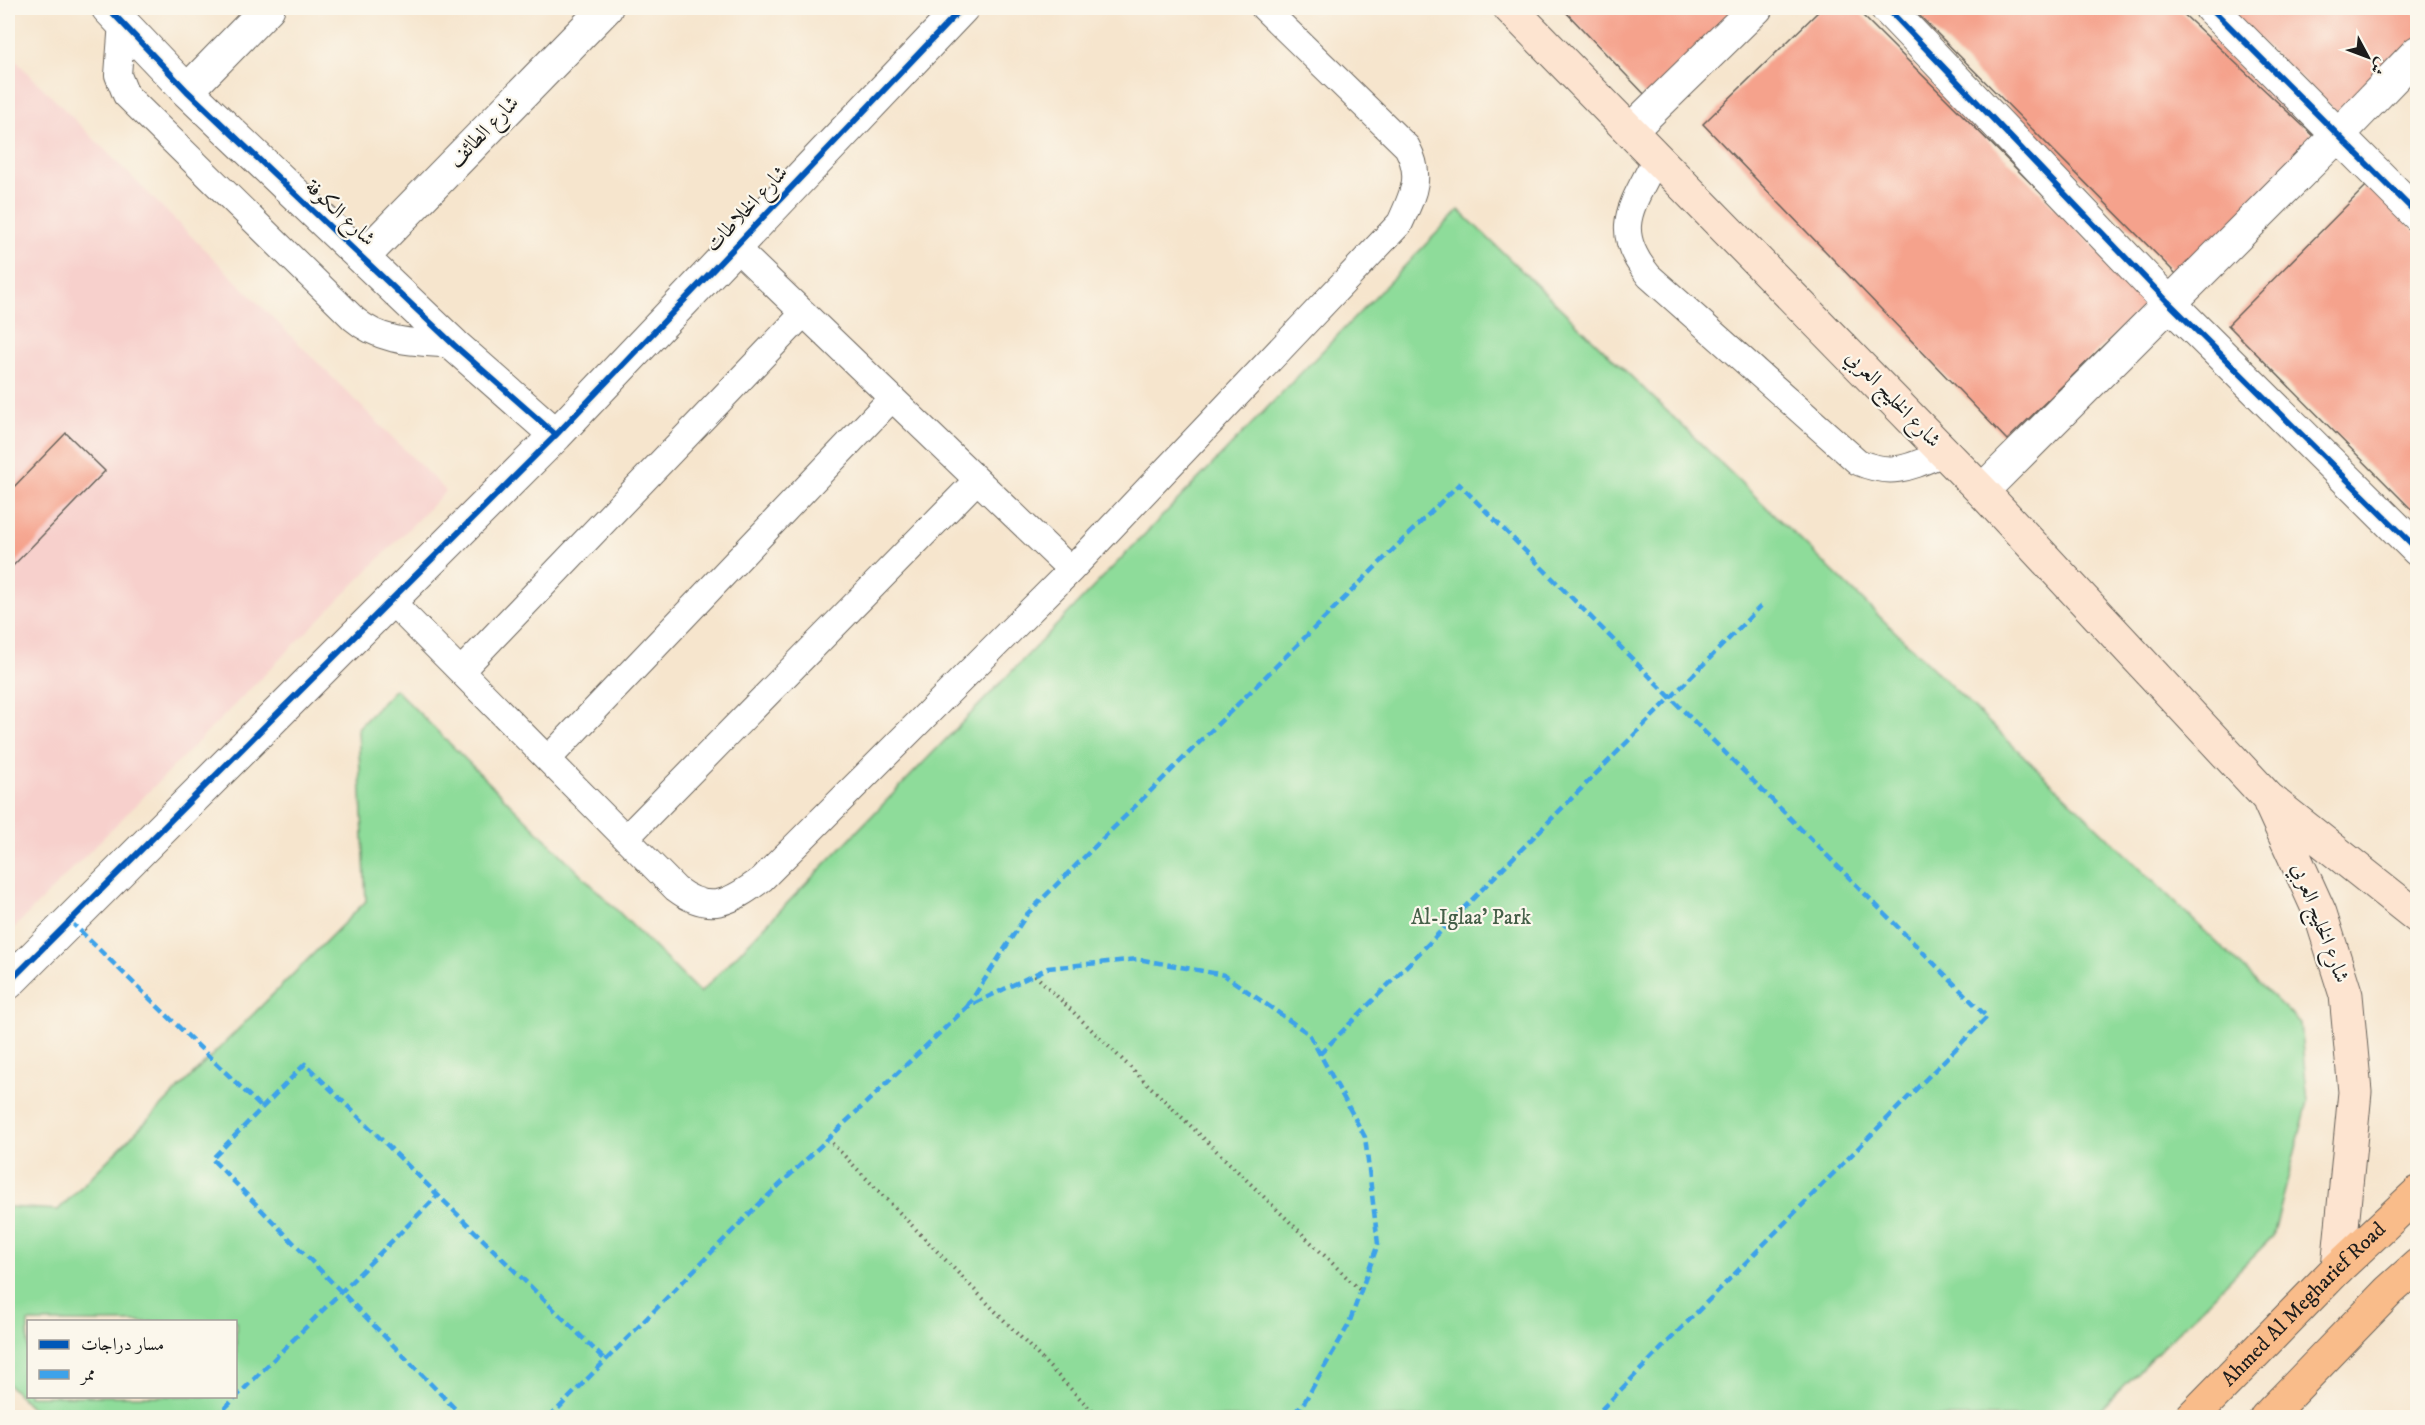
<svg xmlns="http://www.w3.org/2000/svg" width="2425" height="1425" font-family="'IM FELL DW Pica',Amiri,serif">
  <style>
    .built { fill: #f7d0cc }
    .green { fill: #8edc9a; stroke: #557c5b; stroke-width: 1.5; fill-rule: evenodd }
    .building { fill: #f5a28c }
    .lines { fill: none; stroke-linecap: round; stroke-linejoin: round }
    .lane-casing { stroke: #68625a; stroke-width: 28 }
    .street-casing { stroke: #68625a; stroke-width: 35 }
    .secondary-casing { stroke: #68625a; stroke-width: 35 }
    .highway-casing { stroke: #68625a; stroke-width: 35 }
    .path { stroke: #68625a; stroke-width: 4; stroke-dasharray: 1.5 4.5; stroke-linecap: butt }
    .lane { stroke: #fff; stroke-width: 26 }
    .street { stroke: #fff; stroke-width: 33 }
    .secondary { stroke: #fde4d0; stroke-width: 33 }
    .highway { stroke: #f9bc8a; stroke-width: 33 }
    .quiet { stroke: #3da2ea; stroke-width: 4.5; stroke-dasharray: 9 4.5; stroke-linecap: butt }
    .cycleway-casing { stroke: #fbf7ec; stroke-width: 10 }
    .cycleway { stroke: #0057b8; stroke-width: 6 }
    .labels { text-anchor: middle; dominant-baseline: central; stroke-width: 4.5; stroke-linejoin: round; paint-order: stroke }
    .street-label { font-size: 21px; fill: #1c1c1c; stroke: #fbf7ec }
    .park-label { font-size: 21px; fill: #445f48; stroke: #fbf7ec }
  </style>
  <rect width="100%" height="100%" fill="#fbf7ec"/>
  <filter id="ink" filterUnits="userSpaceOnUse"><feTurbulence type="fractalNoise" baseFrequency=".0167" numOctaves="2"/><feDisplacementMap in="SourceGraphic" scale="12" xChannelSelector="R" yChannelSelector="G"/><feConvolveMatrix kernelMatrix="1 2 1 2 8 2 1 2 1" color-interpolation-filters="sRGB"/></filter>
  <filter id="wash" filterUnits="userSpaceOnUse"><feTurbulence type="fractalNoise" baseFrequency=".008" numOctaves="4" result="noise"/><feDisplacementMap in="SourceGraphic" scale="24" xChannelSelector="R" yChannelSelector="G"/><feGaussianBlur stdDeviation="1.35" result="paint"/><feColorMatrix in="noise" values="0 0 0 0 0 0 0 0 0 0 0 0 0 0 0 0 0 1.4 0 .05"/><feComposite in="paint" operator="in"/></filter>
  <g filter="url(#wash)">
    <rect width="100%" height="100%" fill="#f6e5cd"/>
    <!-- built -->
    <path class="built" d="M8,53L446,491L8,934Z"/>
    <!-- green -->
    <path class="green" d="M1459,210L2300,1023L2308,1102L2273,1236L2093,1417L42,1418L8,1384V1207L58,1210L366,901L358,728L395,689L700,993ZM28,1322H236V1396H28Z"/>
    <g id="blocks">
      <!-- building -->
      <path class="building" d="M1562,8H1747L1650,100Z
        M1822,8H1855L2149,301L2007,440L1703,124Z
        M1912,8H2177L2318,140L2181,279Z
        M2225,8H2410L2418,15V38L2343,118Z
        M2370,182L2418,235V516L2228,325Z
        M66,433L105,471L8,571V493Z"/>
    </g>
  </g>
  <g filter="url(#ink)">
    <use href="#blocks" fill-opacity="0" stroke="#68625a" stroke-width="1.5"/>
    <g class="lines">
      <defs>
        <path id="lane" d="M122,22L118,75L126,95L354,319C383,344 418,342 454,345
          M1657,156C1634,205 1609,227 1649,276L1858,462C1893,477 1910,467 1944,453
          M735,247L1071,570
          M390,600L676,889C710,915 731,902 762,879L1071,570L1400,223C1413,194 1423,177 1407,147L1264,8
          M461,671L804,313
          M548,759L892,398
          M626,838L977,480"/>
        <path id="street" d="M108,8L187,91L454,345L556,435
          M1887,8L2168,302L2418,550
          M2211,8L2418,215
          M187,91L268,8
          M1631,130L1756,8
          M363,257L606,8
          M1982,491L2339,134L2418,52
          M8,983L556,435L962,8"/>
        <path id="secondary" d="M1510,8L1982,491L2268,798L2418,917
          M2270,803L2320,913L2346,995L2355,1092L2338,1268"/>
        <g id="highway">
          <path id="s1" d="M2191,1418L2338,1268L2418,1193"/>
          <path d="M2266,1418L2389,1291L2418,1265"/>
        </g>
      </defs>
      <!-- lane casing -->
      <use href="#lane" class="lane-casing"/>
      <!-- street casing -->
      <use href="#street" class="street-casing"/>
      <!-- secondary casing -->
      <use href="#secondary" class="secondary-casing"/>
      <!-- highway casing -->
      <use href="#highway" class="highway-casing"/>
      <!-- path -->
      <path class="path" d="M1035,975L1361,1291
        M828,1139L1099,1418"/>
      <!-- lane -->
      <use href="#lane" class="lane"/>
      <!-- street -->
      <use href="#street" class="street"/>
      <!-- secondary -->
      <use href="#secondary" class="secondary"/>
      <!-- highway -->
      <use href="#highway" class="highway"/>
      <!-- quiet -->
      <path class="quiet" d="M70,921L262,1108
        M967,1007L1027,914L1459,484L1987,1017L1593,1418
        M1320,1054L1761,606
        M1299,1408L1319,1418
        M215,1418L438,1195
        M464,1418L212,1159L305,1064L605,1360
        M549,1418L753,1210L967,1007L1048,968L1138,959L1224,975L1309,1034L1365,1137L1378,1244L1348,1326L1305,1401L1290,1418"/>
      <defs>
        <path id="cycleway" d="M108,8L187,91L454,345L556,435
          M1887,8L2168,302L2418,550
          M2211,8L2418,215
          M8,983L556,435L962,8"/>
      </defs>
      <!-- cycleway casing -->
      <use href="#cycleway" class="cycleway-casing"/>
      <!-- cycleway -->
      <use href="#cycleway" class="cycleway"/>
    </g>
  </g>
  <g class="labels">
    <!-- street labels -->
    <g class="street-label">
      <text transform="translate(484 132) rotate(-46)">شارع الطائف</text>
      <text transform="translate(747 209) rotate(-47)">شارع الخلاطات</text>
      <text transform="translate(340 213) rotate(43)">شارع الكوفة</text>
      <text transform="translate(1893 399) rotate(46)">شارع الخليج العربي</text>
      <text transform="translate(2320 923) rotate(69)">شارع الخليج العربي</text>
      <text stroke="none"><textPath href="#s1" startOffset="160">Ahmed Al Megharief Road</textPath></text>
    </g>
    <!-- park labels -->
    <g class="park-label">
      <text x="1471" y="918">Al-Iglaa' Park</text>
    </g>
  </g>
  <!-- margin -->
  <rect width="2425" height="1425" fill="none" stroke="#fbf7ec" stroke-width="30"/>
  <!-- legend -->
  <rect x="27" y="1320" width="210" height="78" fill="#fbf7ec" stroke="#a29f99" stroke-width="1.5"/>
  <rect x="39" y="1340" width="30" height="9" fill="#0057b8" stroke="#a29f99" stroke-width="1.5"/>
  <text x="81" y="1350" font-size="18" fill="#1c1c1c">مسار دراجات</text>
  <rect x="39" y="1370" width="30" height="9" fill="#3da2ea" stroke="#a29f99" stroke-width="1.5"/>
  <text x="81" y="1380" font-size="18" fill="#1c1c1c">ممر</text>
  <!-- north arrow -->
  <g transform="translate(2368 57) rotate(131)" stroke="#fbf7ec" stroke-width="4.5" paint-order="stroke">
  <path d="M0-4.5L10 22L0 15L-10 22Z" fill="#1c1c1c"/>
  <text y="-9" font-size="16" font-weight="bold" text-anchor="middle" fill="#1c1c1c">ش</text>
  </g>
</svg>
